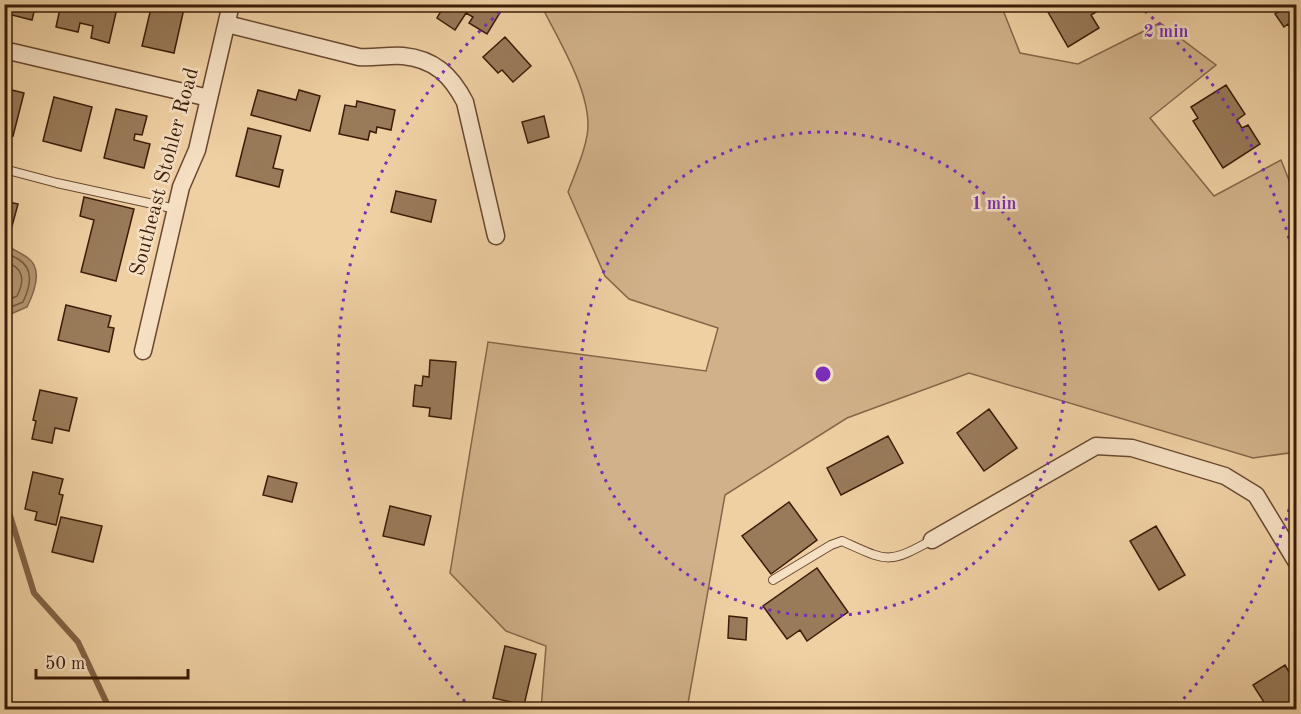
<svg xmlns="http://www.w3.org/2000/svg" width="1301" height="714" font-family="'Old Standard TT',serif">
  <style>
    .green { fill: #d1b189; stroke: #866649; stroke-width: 1.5 }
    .water { fill: #b2936f; stroke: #836346; stroke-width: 1.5 }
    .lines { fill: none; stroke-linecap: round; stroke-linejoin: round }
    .shore { stroke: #77583c; stroke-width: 1.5 }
    .stream { stroke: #836346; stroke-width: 6 }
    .building { fill: #997a59; stroke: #3c1c09; stroke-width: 1.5 }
    .service-casing { stroke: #694930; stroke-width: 10 }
    .minor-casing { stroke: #694930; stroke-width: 19 }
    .service { stroke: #f5e0c3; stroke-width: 8 }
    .minor { stroke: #f5e0c3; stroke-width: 16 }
    .ring { fill: none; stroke: #7b2cbf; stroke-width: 3; stroke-dasharray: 3 6 }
    .labels { text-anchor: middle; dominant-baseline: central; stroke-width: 5; stroke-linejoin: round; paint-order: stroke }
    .street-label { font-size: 21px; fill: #3c1c09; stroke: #f5e0c3 }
    .centre { fill: #7b2cbf; stroke: #f5e0c3; stroke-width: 3 }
    .ring-label { font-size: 18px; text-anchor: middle; font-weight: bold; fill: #7b2cbf; stroke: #f5e0c3; stroke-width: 5; stroke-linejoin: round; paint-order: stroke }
  </style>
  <rect width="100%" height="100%" fill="#efd0a3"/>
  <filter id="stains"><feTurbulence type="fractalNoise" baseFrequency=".00333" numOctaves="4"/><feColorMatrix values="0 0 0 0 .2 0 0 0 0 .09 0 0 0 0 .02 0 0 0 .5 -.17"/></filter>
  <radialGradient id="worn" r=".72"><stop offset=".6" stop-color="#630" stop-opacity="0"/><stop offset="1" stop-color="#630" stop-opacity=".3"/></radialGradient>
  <!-- green -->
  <path class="green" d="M541,5H1001L1020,53L1078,64L1160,23L1216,65L1150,118L1214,196L1281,160L1296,198V452L1253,458L969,373L847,418L725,495L687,709H541L546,646L506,631L450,573L488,342L706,371L718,328L629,299L605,276L568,192C575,173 588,145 588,125C588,87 558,39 541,5Z"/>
  <!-- water -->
  <path class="water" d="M11,248C16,251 23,254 28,258C43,269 34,293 27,307L6,316L5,249Z"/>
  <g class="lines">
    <!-- shore -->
    <path class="shore" d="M4,254C10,254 13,256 18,259C35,269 30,287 23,302L4,310
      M4,262C24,266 25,281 17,296L4,302"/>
    <!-- stream -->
    <path class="stream" d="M4,496L34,593L78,642L110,710"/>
  </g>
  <!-- building -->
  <path class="building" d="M4,4H36L32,20L4,13Z
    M61,4H118L109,43L91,38L93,26L80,23L78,32L56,27Z
    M152,4H185L174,53L142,46Z
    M445,4H490L501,11L487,34L469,23L473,17L466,13L455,30L437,18Z
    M1109,4L1091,15L1099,28L1068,47L1044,5Z
    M1277,4H1296V39L1288,24L1284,27L1275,14L1278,12L1275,6Z
    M505,37L531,66L513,82L502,70L498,73L483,57Z
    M1226,85L1245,114L1237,120L1242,128L1248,125L1260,144L1223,168L1193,121L1198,118L1191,107Z
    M4,88L24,93L13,136L4,134Z
    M258,90L296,100L299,90L320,96L310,131L251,115Z
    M54,97L92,107L81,151L43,141Z
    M357,101L395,110L391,130L377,127L376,133L370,131L368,140L339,134L345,105L356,107Z
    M116,109L147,116L142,135L135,134L134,140L150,144L144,168L104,158Z
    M544,116L549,137L528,143L522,122Z
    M248,128L281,136L273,168L283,170L279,187L236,176Z
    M396,191L436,200L431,222L391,212Z
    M84,197L134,209L116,281L81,272L94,220L80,216Z
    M4,201L18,204L11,230L4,228Z
    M66,305L111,316L108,327L114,328L109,352L58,340Z
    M430,360L456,362L451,419L429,416L430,408L413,406L415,385L422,386L423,376L429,377Z
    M40,390L77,398L69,431L55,428L52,443L32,439L36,421L33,420Z
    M989,409L1017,448L984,471L957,433Z
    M888,436L903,463L841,495L827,468Z
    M33,472L63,479L59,494L63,495L56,525L35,520L37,512L25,509Z
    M268,476L297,483L292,502L263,495Z
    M789,502L817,540L771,574L742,536Z
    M390,506L431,516L424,545L383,536Z
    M61,517L102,526L93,562L52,552Z
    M1156,526L1185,575L1159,590L1130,541Z
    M817,568L848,612L807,641L800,630L787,639L763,606Z
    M729,616L747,618L746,640L728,638Z
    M505,646L536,654L524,705L493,698Z
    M1285,665L1296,684V710H1269L1253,685Z"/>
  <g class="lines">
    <defs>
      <path id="service" d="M4,169L57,183L176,209
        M773,580L831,545L842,541C887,561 887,565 932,540"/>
      <path id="minor" d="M227,24L359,57C374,58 388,55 403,56C434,59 451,75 465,102L496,236
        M4,50L209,98
        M143,351L181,187L197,150L231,4
        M932,540L1096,446L1132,448L1225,476L1256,495L1296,561"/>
    </defs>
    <!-- service casing -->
    <use href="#service" class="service-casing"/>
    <!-- minor casing -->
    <use href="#minor" class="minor-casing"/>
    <!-- service -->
    <use href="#service" class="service"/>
    <!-- minor -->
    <use href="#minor" class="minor"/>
  </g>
  <!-- distance rings -->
  <g class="ring">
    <circle cx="823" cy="374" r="242"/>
    <path d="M1296 483A485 485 0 0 1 1175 708M471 708A485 485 0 0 1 508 5M1138 5A485 485 0 0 1 1296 265"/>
  </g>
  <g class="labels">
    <!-- street labels -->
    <g class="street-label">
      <text transform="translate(165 172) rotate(-75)">Southeast Stohler Road</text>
    </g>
  </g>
  <circle cx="823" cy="374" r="9" class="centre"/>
  <g class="ring-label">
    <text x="1166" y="37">2 min</text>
    <text x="994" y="209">1 min</text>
  </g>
  <!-- margin -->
  <rect width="1301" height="714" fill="none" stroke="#efd0a3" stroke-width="24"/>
  <rect x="6" y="6" width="1289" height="702" fill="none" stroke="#3c1c09" stroke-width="3"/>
  <rect x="12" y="12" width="1277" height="690" fill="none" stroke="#3c1c09" stroke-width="1.5"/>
  <!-- scale -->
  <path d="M36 669v9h152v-9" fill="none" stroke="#3c1c09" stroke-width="3"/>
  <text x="45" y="669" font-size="18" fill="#3c1c09" stroke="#f5e0c3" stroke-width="4.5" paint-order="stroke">50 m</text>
  <rect width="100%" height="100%" filter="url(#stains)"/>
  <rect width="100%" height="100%" fill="url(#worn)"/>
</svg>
